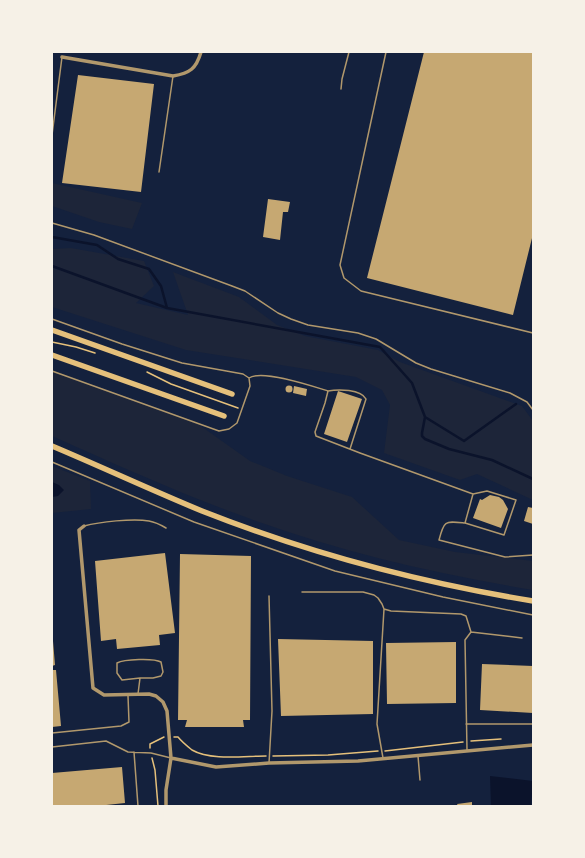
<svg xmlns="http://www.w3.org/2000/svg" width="585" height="858" font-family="Rubik,sans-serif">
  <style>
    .green { fill: #1d2539 }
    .water { fill: #0b132b }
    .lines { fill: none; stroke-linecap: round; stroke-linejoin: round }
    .stream { stroke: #0b132b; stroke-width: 2.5 }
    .building { fill: #c6a872 }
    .path { stroke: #e5c07b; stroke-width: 1.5 }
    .service { stroke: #b1986c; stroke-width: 1.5 }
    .minor { stroke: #b1986c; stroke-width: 3.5 }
    .trunk { stroke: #e5c07b; stroke-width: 5.5 }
  </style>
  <rect width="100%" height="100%" fill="#14213d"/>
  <!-- green -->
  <path class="green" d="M52,183L142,203L132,229L99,222L52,206Z
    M71,248L144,261L154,286L136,303L188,315L173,272L239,297L277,325L305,336L378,350L400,362L522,406L533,421V500L477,474L460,480L384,453L390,405L382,390L356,377L186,350L52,307V249Z
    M52,371L198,424L250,461L287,476L352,497L399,540L455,552L533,561V590C437,574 340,552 248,518C181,494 117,465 52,436Z
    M52,466L90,481L91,509L52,513Z"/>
  <!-- water -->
  <path class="water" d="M52,482L59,485L64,490L58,496L52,497Z
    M490,776L533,781L531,806H491Z"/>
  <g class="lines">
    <!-- stream -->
    <path class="stream" d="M52,237L97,245L118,259L149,269L161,286L167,308
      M52,266L167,308L380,347L412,383L425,417L422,433V436L425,439L449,449L492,460L533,479
      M425,417L464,441L516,404"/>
  </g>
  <!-- building -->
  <path class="building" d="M424,52H533V234L513,315L367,278Z
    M78,75L154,84L141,192L62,183Z
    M268,199L290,202L288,212H283L280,240L263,237Z
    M285.5 389a3.5 3.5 0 1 1 7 0a3.5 3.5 0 1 1-7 0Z
    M294,386L307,389L306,396L293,393Z
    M338,391L362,399L347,442L324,434Z
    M490,495L499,497L503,500L508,509L501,528L473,518L480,499L482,500Z
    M528,507L533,508V524L524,521Z
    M165,553L175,633L159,635L160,645L117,649L116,639L101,641L95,561Z
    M180,554L251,556L250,720H243L244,727H185L187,720H178Z
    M278,639L373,641V714L281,716Z
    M52,641H53L55,665L52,666Z
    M456,642V703L387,704L386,643Z
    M482,664L533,666V713L480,710Z
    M52,670H56L61,726L52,727Z
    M122,767L125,803L97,806H52V773Z
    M472,802V806H458L457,804Z"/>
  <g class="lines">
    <!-- path -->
    <path class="path" d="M52,342L76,347L95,353
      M147,372L171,384L238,408
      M174,737H178C182,742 187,746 192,750C211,761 244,756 266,756
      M471,741L501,739
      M150,748V744L164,737
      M385,751L463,742
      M273,756L328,755L378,751
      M152,758L155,770L158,806"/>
    <!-- service -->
    <path class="service" d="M386,52L340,265L344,278L361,291L533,333
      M341,89L342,79L349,52
      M52,135L62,57
      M159,172L173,76
      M52,223L94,235L232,286L245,291L278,313L291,319L308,325L358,333L376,339L416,363L431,369L510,393L527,402L533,410
      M52,319L122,344L182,363L243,374L249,378L250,386L237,423L229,429L219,431L52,371
      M249,378C262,369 312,386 328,391L325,403L315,432L316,436L360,453L473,494L465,523C445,521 444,520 439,540L505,557L533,555
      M328,391C338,389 361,389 366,399L350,449
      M52,462L194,522L335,571L443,597L533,615
      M465,523L504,535L516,500L487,491L473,494
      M84,526C99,522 133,518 149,521C155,522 161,525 166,528
      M302,592H363L374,595L378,598L382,604L384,609L377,724L383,758
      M269,596L272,711L269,763
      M384,609L391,611L461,614L466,616L471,632
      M138,694L140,678L122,680L117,673V663C124,659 154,658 161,662L163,672L161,676L153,678H140
      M466,724H533
      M52,733L121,726L129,722L128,696
      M52,747L106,741L128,752L151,753L171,758
      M467,750L465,640L471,632L522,638
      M134,752L138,806
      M418,756L420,780"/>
    <!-- minor -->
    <path class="minor" d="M62,57L173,76C190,73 196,69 201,52
      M84,526L79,530L93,688L104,695L149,694L156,696L163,702L167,711L171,758L166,790V806
      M171,758L216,767L269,763L358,761L533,745"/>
    <!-- trunk -->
    <path class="trunk" d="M52,330L232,394
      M52,355L224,416
      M52,446C102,467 151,490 202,511C306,552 422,583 533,601"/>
  </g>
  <!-- border -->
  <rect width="585" height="858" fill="none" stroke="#f6f1e7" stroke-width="106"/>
</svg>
